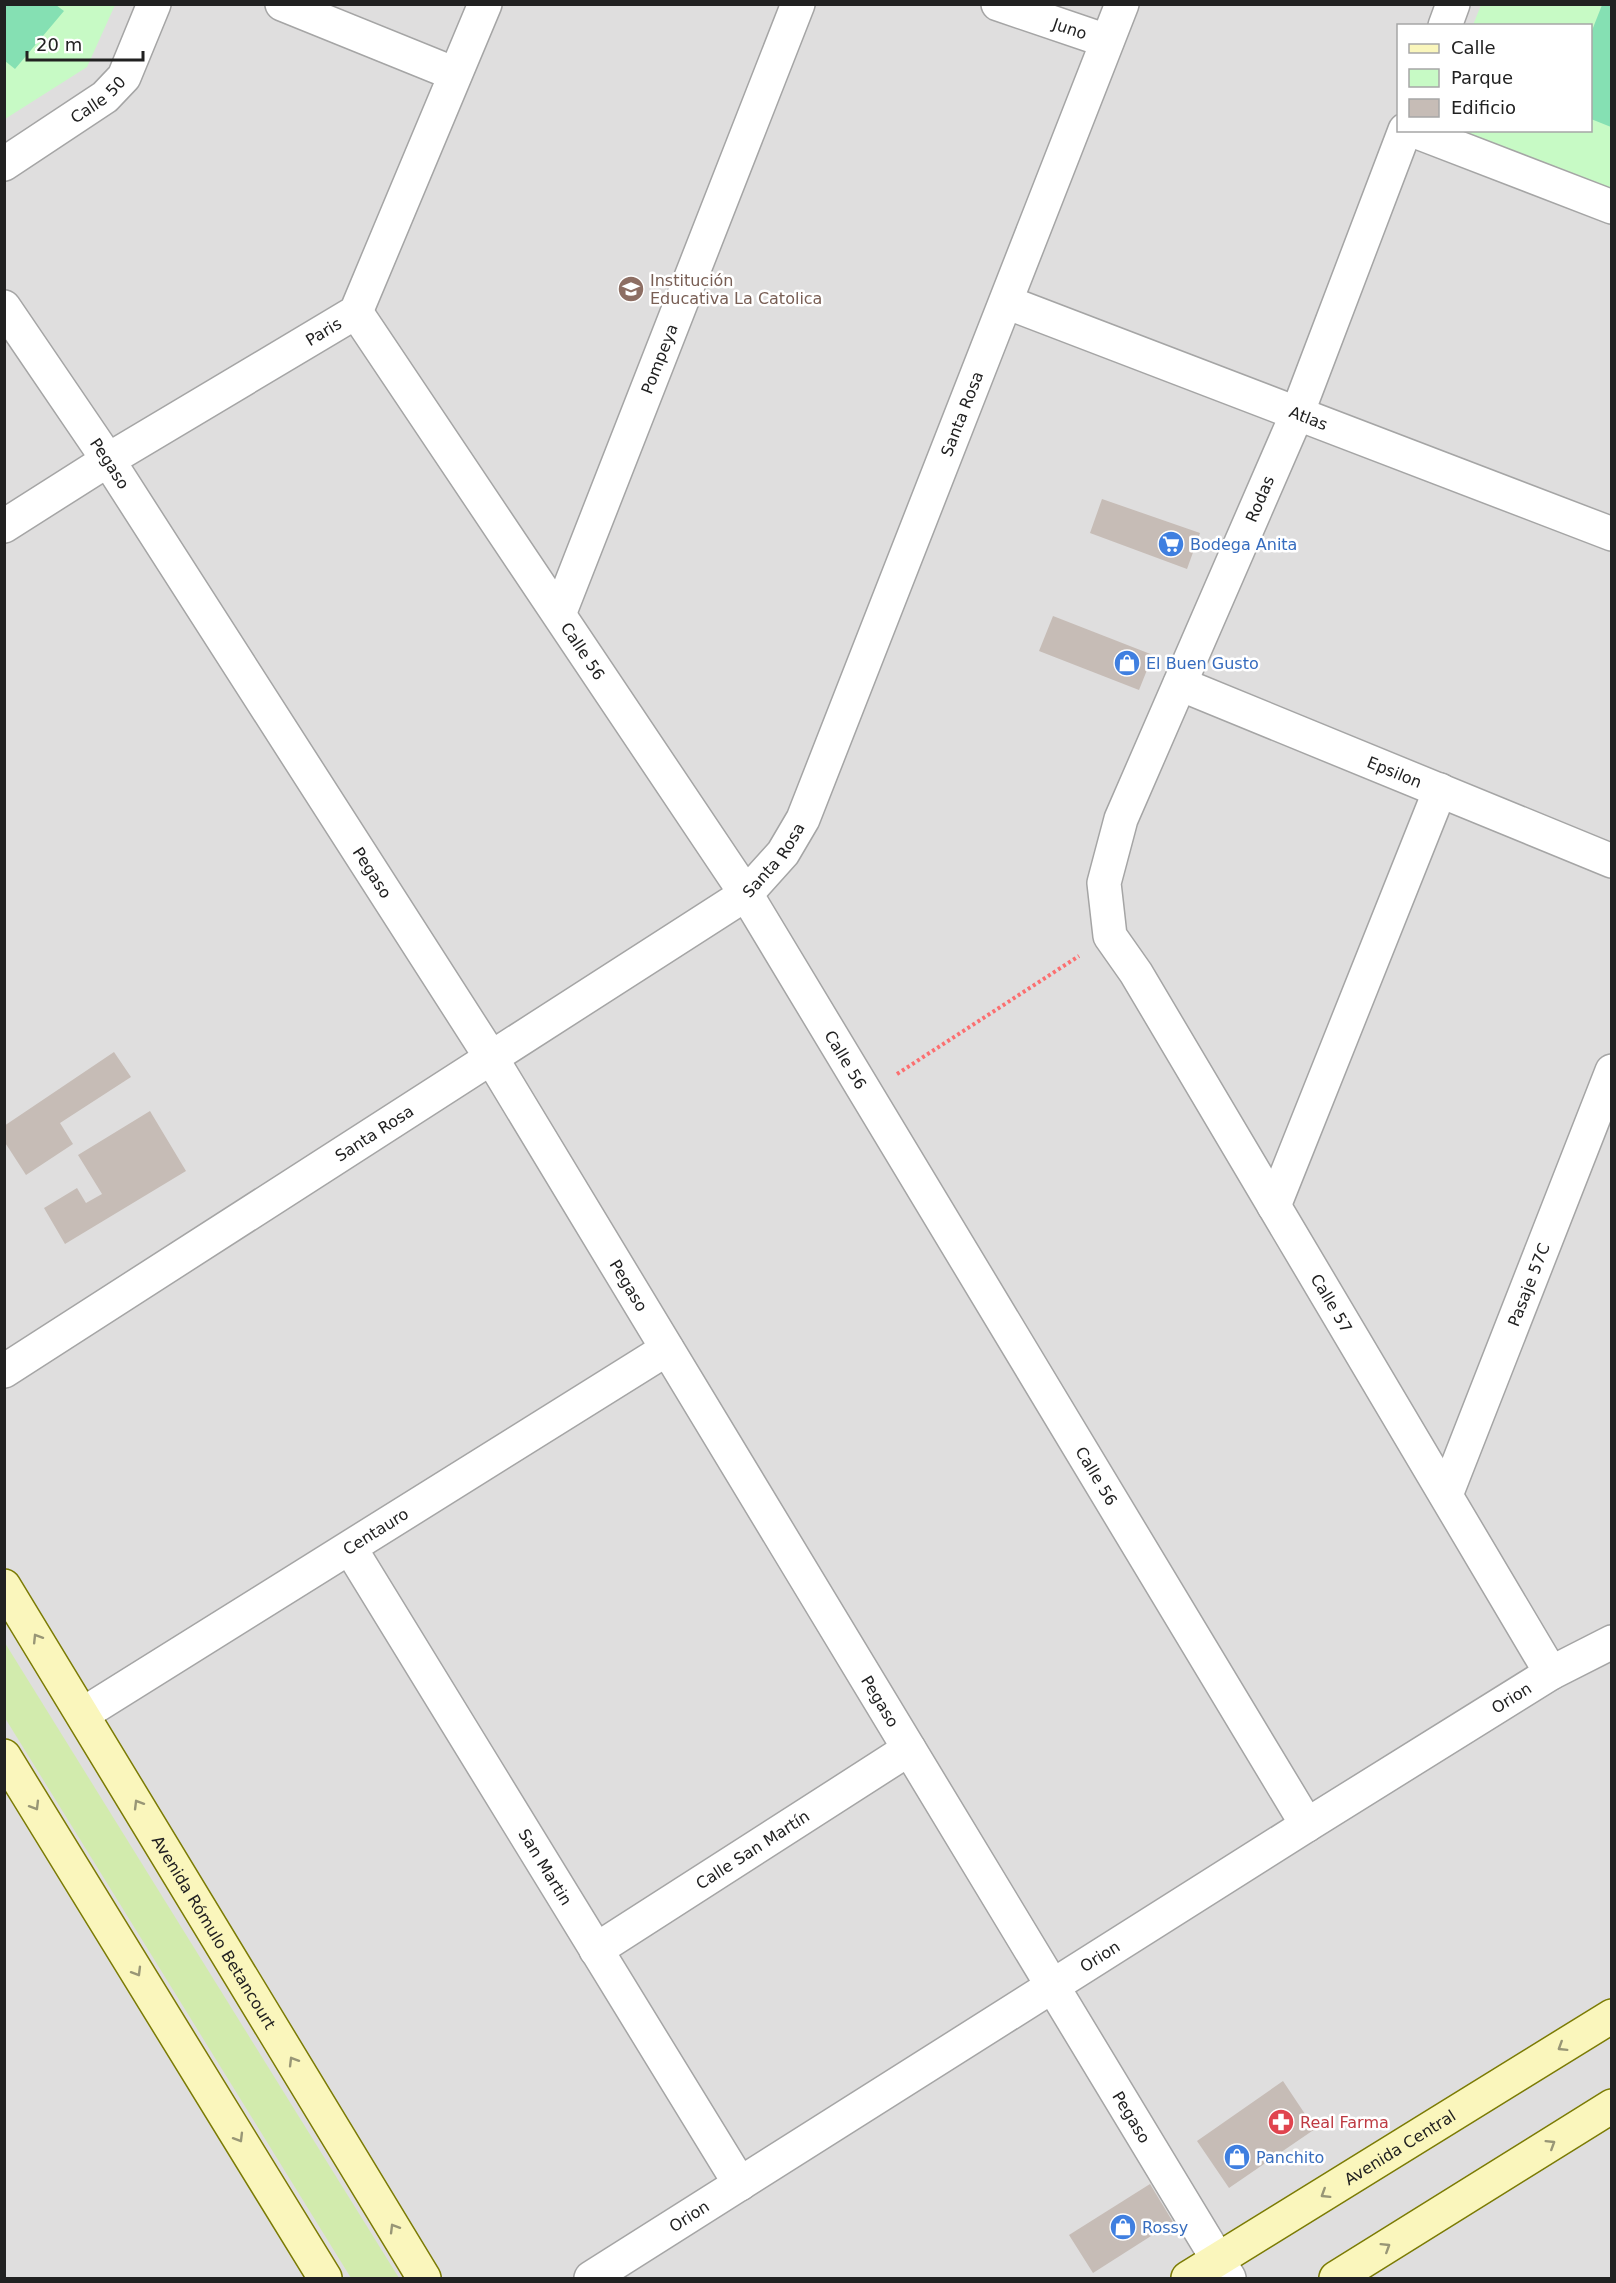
<svg xmlns="http://www.w3.org/2000/svg" width="1616" height="2283" font-family="'DejaVu Sans',sans-serif">
  <style>
    .residential { fill: #dfdede; fill-rule: evenodd }
    .grass { fill: #d2ebad }
    .park { fill: #c7fac5 }
    .pitch { fill: #85e0b3 }
    .building { fill: #c6bcb6 }
    .lines { fill: none; stroke-linecap: round; stroke-linejoin: round }
    .street-casing { stroke: #a5a5a5; stroke-width: 36 }
    .secondary-casing { stroke: #7b7b04; stroke-width: 36 }
    .path { stroke: #fb6f70; stroke-width: 4; stroke-dasharray: 3 3; stroke-linecap: butt }
    .street { stroke: #fff; stroke-width: 33 }
    .secondary { stroke: #faf6bc; stroke-width: 33 }
    .oneway { stroke: #989676 }
    .labels { text-anchor: middle; dominant-baseline: central; stroke-width: 5; stroke-linejoin: round; paint-order: stroke }
    .street-label { font-size: 16px; fill: #212121; stroke: #fff }
    .education-label { font-size: 16px; fill: #785e54; stroke: #fff; text-anchor: start }
    .shop-label { font-size: 16px; fill: #366cbe; stroke: #fff; text-anchor: start }
    .health-label { font-size: 16px; fill: #be3a42; stroke: #fff; text-anchor: start }
  </style>
  <rect width="100%" height="100%" fill="#f1ede7"/>
  <!-- residential -->
  <path class="residential" d="M5,5H1611V2278H5ZM1398,26H1590V130H1398Z"/>
  <!-- grass -->
  <path class="grass" d="M5,1643L399,2278H351L5,1718Z"/>
  <!-- park -->
  <path class="park" d="M5,5H115L87,67L5,119Z
    M1481,5H1611V199L1435,131L1590,130V26L1473,25Z"/>
  <!-- pitch -->
  <path class="pitch" d="M4,5H56L64,11L15,69L5,61Z
    M1602,5H1611V127L1591,119V33Z"/>
  <!-- building -->
  <path class="building" d="M1102,499L1200,533L1187,569L1090,533Z
    M1053,616L1153,655L1139,690L1039,651Z
    M114,1052L131,1077L60,1123L73,1144L26,1175L4,1141V1126Z
    M150,1111L186,1171L65,1244L44,1208L77,1188L86,1203L102,1194L78,1155Z
    M1283,2081L1315,2129L1229,2188L1197,2141Z
    M1150,2184L1173,2222L1093,2273L1069,2235Z"/>
  <g class="lines">
    <defs>
      <g id="street">
        <path d="M282,4L455,74"/>
        <path id="s1" d="M998,4L1107,41"/>
        <path d="M1445,26L1453,4"/>
        <path id="s2" d="M1405,130L1297,414L1121,819L1104,883L1110,936L1136,973L1551,1673"/>
        <path d="M1412,130L1612,207"/>
        <path id="s3" d="M4,164L105,97L124,77L154,4"/>
        <path id="s4" d="M1006,302L1612,534"/>
        <path id="s5" d="M4,307L108,460L492,1059L1229,2278"/>
        <path id="s6" d="M356,312L746,894L1307,1825"/>
        <path id="s7" d="M4,526L108,460L356,312L485,4"/>
        <path id="s8" d="M560,612L798,4"/>
        <path id="s9" d="M1180,684L1612,861"/>
        <path d="M1274,1206L1440,790"/>
        <path id="s10" d="M4,1371L746,894L783,853L803,819L1122,4"/>
        <path id="s11" d="M1446,1495L1612,1071"/>
        <path id="s12" d="M350,1548L740,2184"/>
        <path id="s13" d="M83,1714L667,1349"/>
        <path id="s14" d="M596,1950L909,1749"/>
        <path id="s15" d="M591,2278L1307,1825L1551,1673L1612,1642"/>
      </g>
      <g id="secondary">
        <path id="s16" d="M4,1586L424,2278"/>
        <path d="M4,1756L325,2278"/>
        <path id="s17" d="M1188,2278L1612,2016"/>
        <path d="M1336,2278L1612,2106"/>
      </g>
    </defs>
    <!-- street casing -->
    <use href="#street" class="street-casing"/>
    <!-- secondary casing -->
    <use href="#secondary" class="secondary-casing"/>
    <!-- path -->
    <path class="path" d="M897,1074L1079,956"/>
    <!-- street -->
    <use href="#street" class="street"/>
    <!-- secondary -->
    <use href="#secondary" class="secondary"/>
  </g>
  <!-- one-way arrows -->
  <defs><path id="oneway-chevron" d="M-2-3.5L2.5 0L-2 3.5" fill="none" stroke-width="1.6" stroke-linecap="round" stroke-linejoin="round" transform="scale(1.5)"/></defs>
  <g class="oneway">
    <use href="#oneway-chevron" transform="translate(37 1638) rotate(-122)"/>
    <use href="#oneway-chevron" transform="translate(138 1804) rotate(-121)"/>
    <use href="#oneway-chevron" transform="translate(35 1806) rotate(59)"/>
    <use href="#oneway-chevron" transform="translate(137 1972) rotate(59)"/>
    <use href="#oneway-chevron" transform="translate(1562 2047) rotate(148)"/>
    <use href="#oneway-chevron" transform="translate(293 2061) rotate(-121)"/>
    <use href="#oneway-chevron" transform="translate(239 2138) rotate(59)"/>
    <use href="#oneway-chevron" transform="translate(1551 2144) rotate(-32)"/>
    <use href="#oneway-chevron" transform="translate(1325 2194) rotate(148)"/>
    <use href="#oneway-chevron" transform="translate(394 2228) rotate(-121)"/>
    <use href="#oneway-chevron" transform="translate(1386 2247) rotate(-32)"/>
  </g>
  <!-- icons -->
  <defs>
    <symbol id="school-disc" viewBox="-11 -11 22 22"><circle r="9.5" fill="#8d6e63" stroke="#fff"/><path d="M0-5L7-2L0 1L-7-2ZM-4 1L0 2.5L4 1V4Q0 6-4 4Z" fill="#fff"/></symbol>
    <symbol id="supermarket-disc" viewBox="-11 -11 22 22"><circle r="9.5" fill="#3f7fe0" stroke="#fff"/><path d="M-6-5.5h2.5l.6 2H6L4.5 2H-2.5L-4.4-4H-6ZM-1.5 3.2a1.3 1.3 0 1 0 .1 0ZM3 3.2a1.3 1.3 0 1 0 .1 0Z" fill="#fff"/></symbol>
    <symbol id="shop-disc" viewBox="-11 -11 22 22"><circle r="9.5" fill="#3f7fe0" stroke="#fff"/><path d="M-5-2.5h2.3a2.7 3.5 0 0 1 5.4 0H5L5.5 6h-11ZM-1.5-2.5h3a1.5 2.3 0 0 0-3 0Z" fill="#fff"/></symbol>
    <symbol id="pharmacy-disc" viewBox="-11 -11 22 22"><circle r="9.5" fill="#e0444e" stroke="#fff"/><path d="M-2-6h4v4h4v4h-4v4h-4v-4h-4v-4h4Z" fill="#fff"/></symbol>
  </defs>
  <g fill-rule="evenodd">
    <use href="#school-disc" x="616" y="274" width="30" height="30"/>
    <use href="#supermarket-disc" x="1156" y="529" width="30" height="30"/>
    <use href="#shop-disc" x="1112" y="648" width="30" height="30"/>
    <use href="#pharmacy-disc" x="1266" y="2107" width="30" height="30"/>
    <use href="#shop-disc" x="1222" y="2142" width="30" height="30"/>
    <use href="#shop-disc" x="1108" y="2212" width="30" height="30"/>
  </g>
  <g class="labels">
    <!-- street labels -->
    <g class="street-label">
      <text stroke="none"><textPath href="#s1" startOffset="76">Juno</textPath></text>
      <text stroke="none"><textPath href="#s3" startOffset="114">Calle 50</textPath></text>
      <text stroke="none"><textPath href="#s7" startOffset="374">Paris</textPath></text>
      <text stroke="none"><textPath href="#s8" startOffset="272">Pompeya</textPath></text>
      <text stroke="none"><textPath href="#s10" startOffset="1412">Santa Rosa</textPath></text>
      <text stroke="none"><textPath href="#s4" startOffset="324">Atlas</textPath></text>
      <text stroke="none"><textPath href="#s5" startOffset="189">Pegaso</textPath></text>
      <text transform="translate(1260 499) rotate(-67)">Rodas</text>
      <text stroke="none"><textPath href="#s6" startOffset="408">Calle 56</textPath></text>
      <text stroke="none"><textPath href="#s9" startOffset="232">Epsilon</textPath></text>
      <text stroke="none"><textPath href="#s10" startOffset="926">Santa Rosa</textPath></text>
      <text stroke="none"><textPath href="#s5" startOffset="675">Pegaso</textPath></text>
      <text stroke="none"><textPath href="#s6" startOffset="894">Calle 56</textPath></text>
      <text stroke="none"><textPath href="#s10" startOffset="440">Santa Rosa</textPath></text>
      <text stroke="none"><textPath href="#s11" startOffset="226">Pasaje 57C</textPath></text>
      <text stroke="none"><textPath href="#s5" startOffset="1161">Pegaso</textPath></text>
      <text stroke="none"><textPath href="#s2" startOffset="1294">Calle 57</textPath></text>
      <text stroke="none"><textPath href="#s6" startOffset="1380">Calle 56</textPath></text>
      <text stroke="none"><textPath href="#s13" startOffset="345">Centauro</textPath></text>
      <text stroke="none"><textPath href="#s15" startOffset="1088">Orion</textPath></text>
      <text stroke="none"><textPath href="#s5" startOffset="1647">Pegaso</textPath></text>
      <text stroke="none"><textPath href="#s14" startOffset="186">Calle San Martín</textPath></text>
      <text stroke="none"><textPath href="#s12" startOffset="374">San Martin</textPath></text>
      <text stroke="none"><textPath href="#s16" startOffset="405">Avenida Rómulo Betancourt</textPath></text>
      <text stroke="none"><textPath href="#s15" startOffset="602">Orion</textPath></text>
      <text stroke="none"><textPath href="#s5" startOffset="2133">Pegaso</textPath></text>
      <text stroke="none"><textPath href="#s17" startOffset="249">Avenida Central</textPath></text>
      <text stroke="none"><textPath href="#s15" startOffset="116">Orion</textPath></text>
    </g>
    <!-- education labels -->
    <g class="education-label">
      <text x="650" y="280">Institución<tspan x="650" dy="18">Educativa La Catolica</tspan></text>
    </g>
    <!-- shop labels -->
    <g class="shop-label">
      <text x="1190" y="544">Bodega Anita</text>
      <text x="1146" y="663">El Buen Gusto</text>
      <text x="1256" y="2157">Panchito</text>
      <text x="1142" y="2227">Rossy</text>
    </g>
    <!-- health labels -->
    <g class="health-label">
      <text x="1300" y="2122">Real Farma</text>
    </g>
  </g>
  <!-- border -->
  <rect width="1616" height="2283" fill="none" stroke="#212121" stroke-width="12"/>
  <!-- legend -->
  <rect x="1397" y="24" width="195" height="108" fill="#ffffff" stroke="#a6a6a6" stroke-width="1.5"/>
  <rect x="1409" y="44" width="30" height="9" fill="#faf6bc" stroke="#a6a6a6" stroke-width="1.5"/>
  <text x="1451" y="54" font-size="18" fill="#212121">Calle</text>
  <rect x="1409" y="69" width="30" height="18" fill="#c7fac5" stroke="#a6a6a6" stroke-width="1.5"/>
  <text x="1451" y="84" font-size="18" fill="#212121">Parque</text>
  <rect x="1409" y="99" width="30" height="18" fill="#c6bcb6" stroke="#a6a6a6" stroke-width="1.5"/>
  <text x="1451" y="114" font-size="18" fill="#212121">Edificio</text>
  <!-- scale -->
  <path d="M27 51v9h116v-9" fill="none" stroke="#212121" stroke-width="3"/>
  <text x="36" y="51" font-size="18" fill="#212121" stroke="#ffffff" stroke-width="4.5" paint-order="stroke">20 m</text>
</svg>
